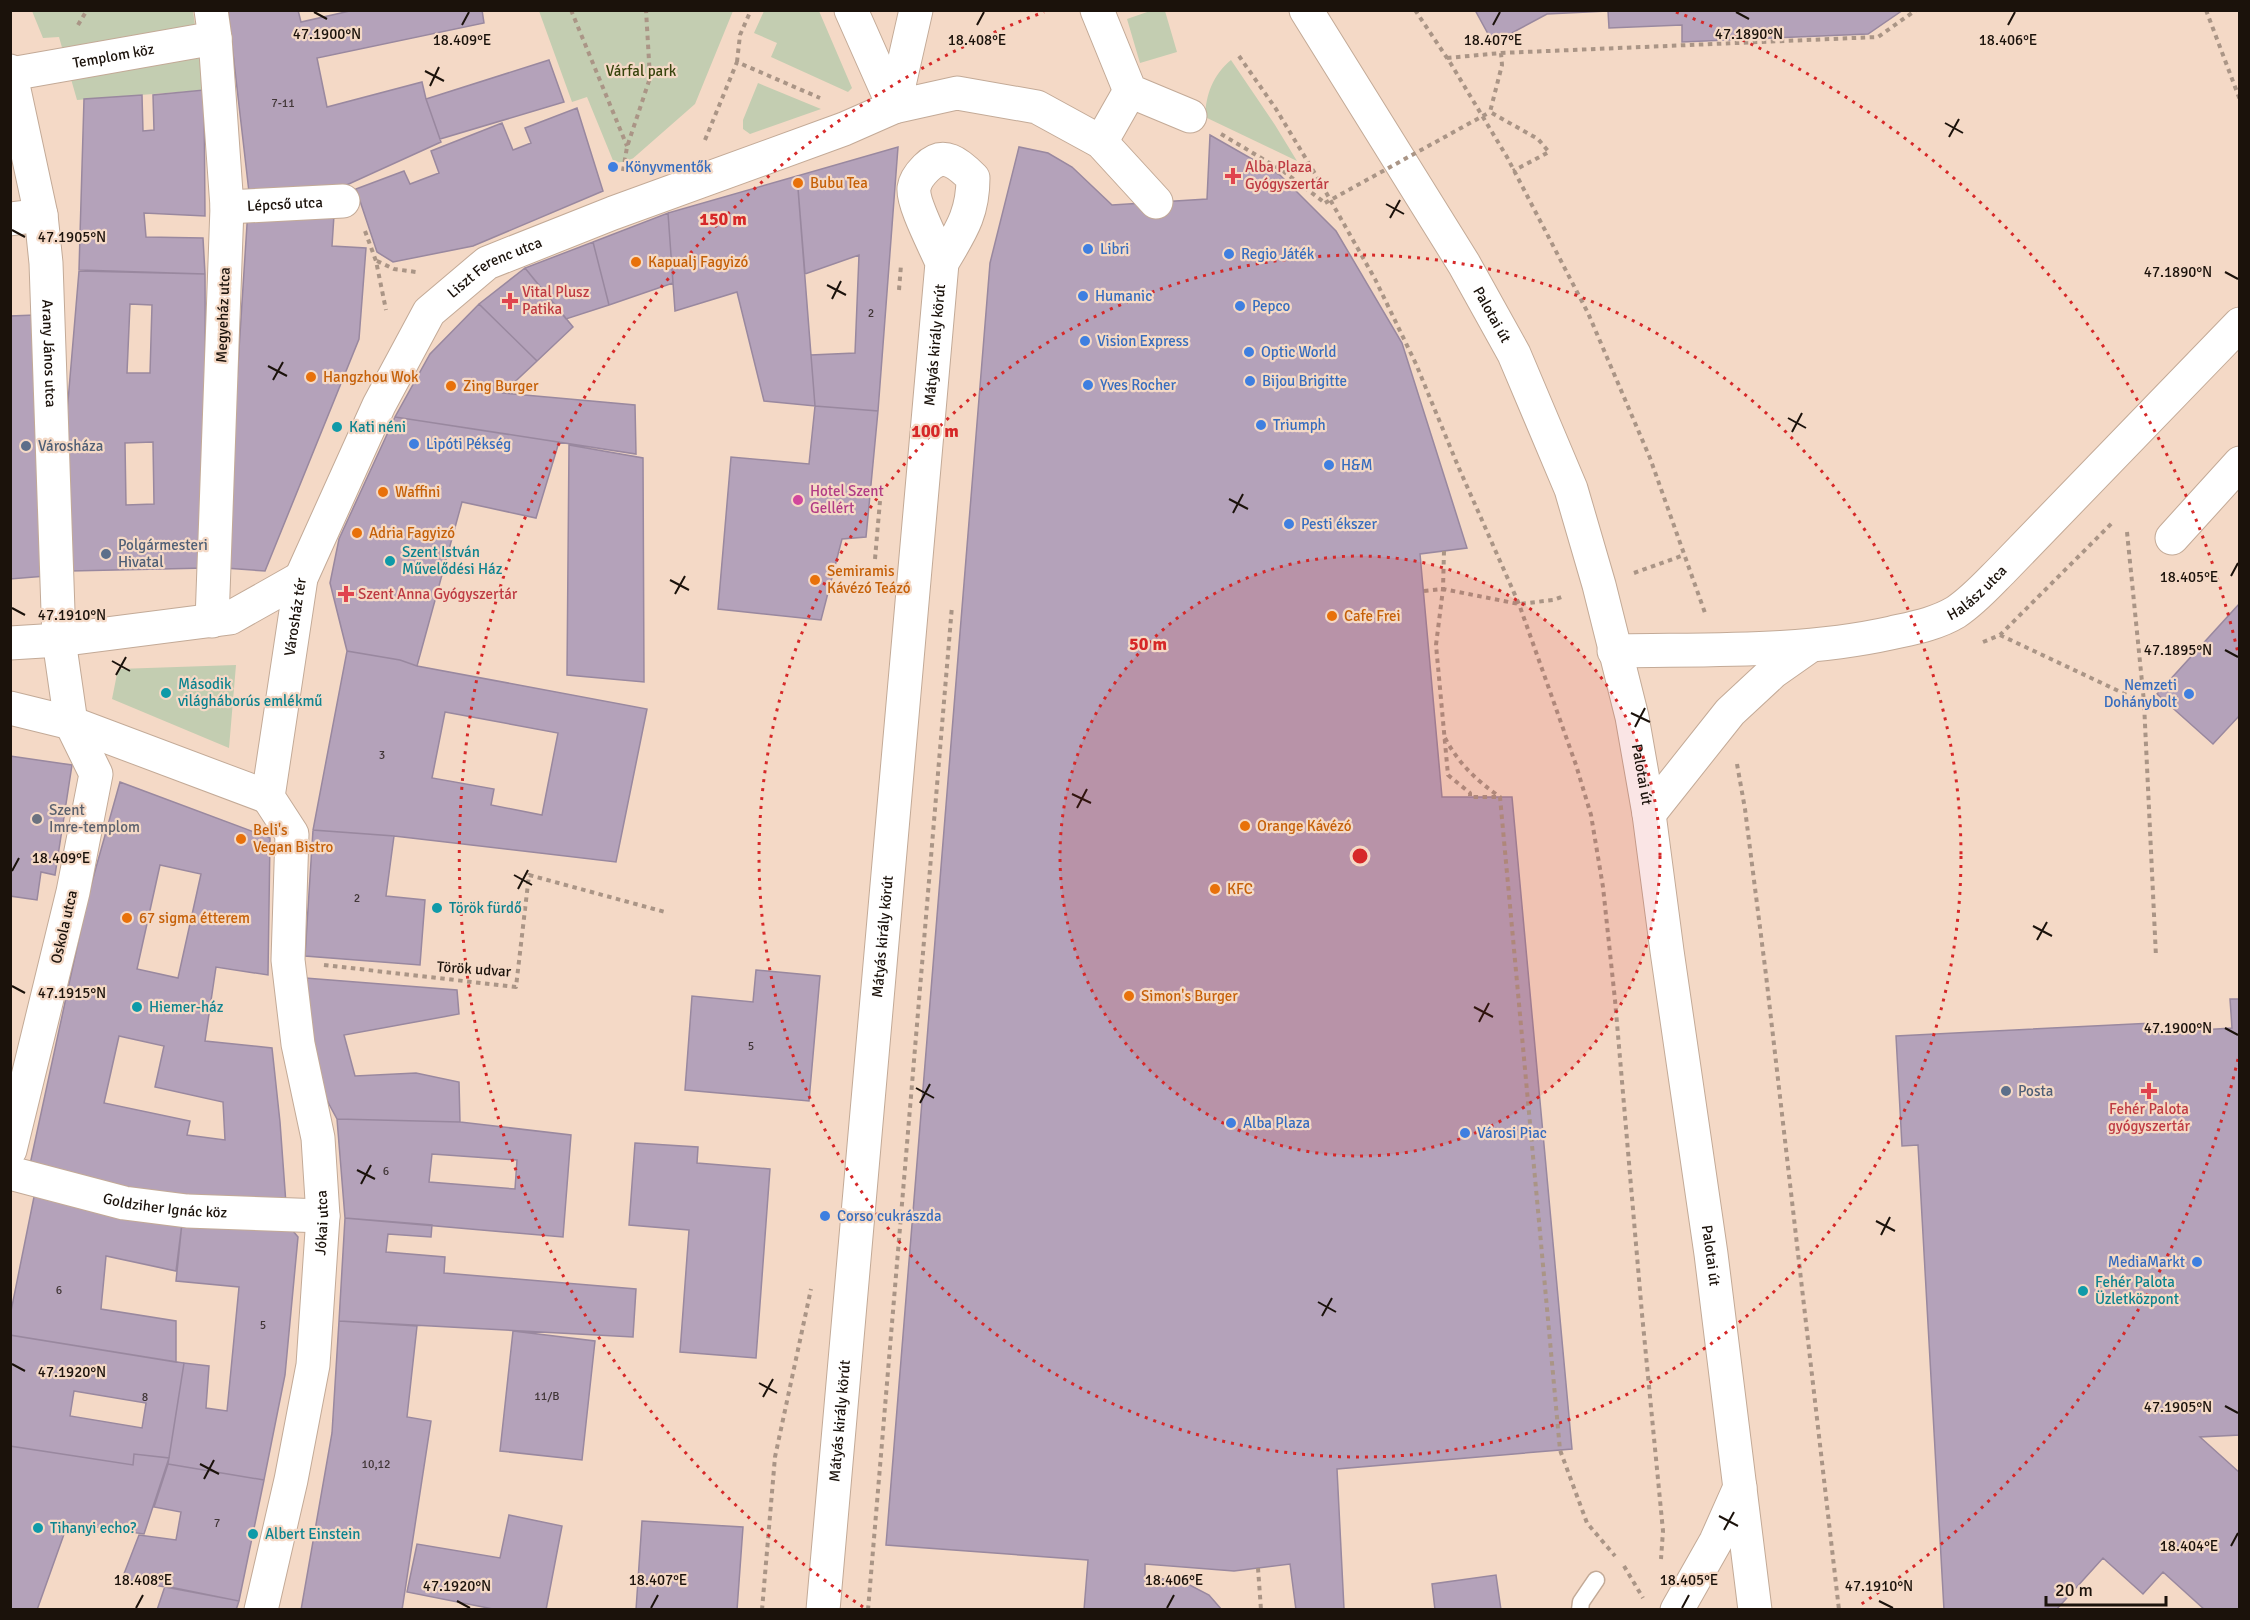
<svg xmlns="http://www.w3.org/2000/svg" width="2250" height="1620" font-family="Signika,sans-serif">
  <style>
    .green { fill: #c3cdb1 }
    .building { fill: #b4a2ba; stroke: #99889f; stroke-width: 1.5; fill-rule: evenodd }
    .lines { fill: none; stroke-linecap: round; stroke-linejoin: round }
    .lane-casing { stroke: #c3aa97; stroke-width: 19 }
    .street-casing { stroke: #c3aa97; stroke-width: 35 }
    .secondary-casing { stroke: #c3aa97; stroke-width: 35 }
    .path { stroke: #aa9586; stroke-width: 4; stroke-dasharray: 4.5 4.5; stroke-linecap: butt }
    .lane { stroke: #fff; stroke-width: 16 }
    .street { stroke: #fff; stroke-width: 33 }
    .secondary { stroke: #fff; stroke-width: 33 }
    .path-bridge { stroke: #aa9586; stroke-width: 4; stroke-dasharray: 4.5 4.5; stroke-linecap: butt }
    .ticks { fill: none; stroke: #1b120b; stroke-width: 2 }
    .ring { fill: none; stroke: #d62828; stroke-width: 3; stroke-dasharray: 3 6 }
    .shop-dot { fill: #3f7fe0; stroke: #f4d9c6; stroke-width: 2 }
    .health-dot { fill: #e0444e; stroke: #f4d9c6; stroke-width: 2 }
    .food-dot { fill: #e8710a; stroke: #f4d9c6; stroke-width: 2 }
    .culture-dot { fill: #0f9aa8; stroke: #f4d9c6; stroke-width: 2 }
    .service-dot { fill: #5c6f8a; stroke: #f4d9c6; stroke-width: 2 }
    .hotel-dot { fill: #d1479c; stroke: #f4d9c6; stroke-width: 2 }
    .worship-dot { fill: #6b7280; stroke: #f4d9c6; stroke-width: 2 }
    .labels { text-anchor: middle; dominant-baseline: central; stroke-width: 4.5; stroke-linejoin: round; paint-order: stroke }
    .number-label { font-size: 12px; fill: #413637 }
    .street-label { font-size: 15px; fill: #1b120b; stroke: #f4d9c6 }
    .park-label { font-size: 15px; fill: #37440c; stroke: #f4d9c6 }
    .shop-label { font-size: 15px; fill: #366cbe; stroke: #f4d9c6; text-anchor: start }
    .health-label { font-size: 15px; fill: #be3a42; stroke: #f4d9c6; text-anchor: start }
    .food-label { font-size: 15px; fill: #c56008; stroke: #f4d9c6; text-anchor: start }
    .culture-label { font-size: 15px; fill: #0d838f; stroke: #f4d9c6; text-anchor: start }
    .service-label { font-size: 15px; fill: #4e5e75; stroke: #f4d9c6; text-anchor: start }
    .hotel-label { font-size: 15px; fill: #b23c85; stroke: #f4d9c6; text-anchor: start }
    .worship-label { font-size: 15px; fill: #5b616d; stroke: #f4d9c6; text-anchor: start }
    .ticks-label { font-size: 15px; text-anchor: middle; fill: #1b120b; stroke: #f4d9c6; stroke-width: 4.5; stroke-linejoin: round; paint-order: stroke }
    .centre { fill: #d62828; stroke: #f4d9c6; stroke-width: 3 }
    .ring-label { font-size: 18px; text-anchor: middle; font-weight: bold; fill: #d62828; stroke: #f4d9c6; stroke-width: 4.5; stroke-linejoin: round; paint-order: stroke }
  </style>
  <rect width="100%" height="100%" fill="#f4d9c6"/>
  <!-- green -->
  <path class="green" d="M1153,10L1165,11L1177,52L1140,63L1127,19Z
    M32,11H193L204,90L77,100L59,37L43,38Z
    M539,11V10L733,11L695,104L630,161L614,163L587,97L572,102Z
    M764,11H819L852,88L848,92L771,57L777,43L754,33Z
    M1231,60L1275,125L1297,161L1205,117C1206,94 1213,75 1231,60Z
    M758,83L821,109L750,134L743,129V120Z
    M236,665L229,748L112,699L118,669Z"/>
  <!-- building -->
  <path class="building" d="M228,10H298L301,22L354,10H482L484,23L317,58L327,107L422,82L426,99L441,142L340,188L249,192Z
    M1475,10H1903L1868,34L1682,42V25L1609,28L1608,11L1547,14L1493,43Z
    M549,60L564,102L440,139L426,99Z
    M204,90L205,216L144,213L146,237L203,238L205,274L79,270L84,99L142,95L143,131L154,130L153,95Z
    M577,108L603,191L473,246L393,262L377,252L356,189L404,171L410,184L439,173L431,151L502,123L513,150L531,143L525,128Z
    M1210,135L1280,175L1336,231L1402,343L1467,548L1420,554L1442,797H1512L1572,1449L1337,1469L1344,1609L1296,1610L1290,1564L1234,1571L1145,1564V1580L1157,1578L1184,1582L1209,1595L1222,1610H1084L1088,1560L886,1545L990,263L1019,147L1048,153L1072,167L1112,205L1207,199Z
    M898,147L878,411L815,406L811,355L855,353L859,255L805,274L797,176Z
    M797,176L811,355L815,406L764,401L737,292L675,311L668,213Z
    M248,209L334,215L332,246L366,248L359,339L265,571L225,568Z
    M668,213L673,283L609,305L593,242Z
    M593,242L609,305L566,319L525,268Z
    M525,268L573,327L537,361L479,304Z
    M79,271L205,274L206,568L70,571L67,413ZM130,304L152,305L150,373H127ZM153,442L154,504L126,505L125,443Z
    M479,304L537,361L503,393L635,405L636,454L395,417L430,354Z
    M35,315L46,576L10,579V316Z
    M815,406L878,411L866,537L842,539L821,620L718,609L731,457L809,464Z
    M395,417L559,442L536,518L462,502L417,666L400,660L347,651L330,583L339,539Z
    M569,445L643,458L644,682L567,675Z
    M2240,603V715L2213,744L2157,694Z
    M347,651L400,660L417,666L647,709L616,862L394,836L313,830ZM445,712L558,733L542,815L491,805L494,789L432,778Z
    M10,756L72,765L55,875L41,872L37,900L10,896Z
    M120,782L270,838L268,975L216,967L205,1041L272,1048L280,1122L286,1204L126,1193L29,1169L88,896ZM160,865L201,874L178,978L137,969ZM119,1036L164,1046L155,1087L223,1102L225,1140L187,1135L190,1121L104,1103Z
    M313,830L394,836L386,896L425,900L420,965L305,956Z
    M756,970L820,976L809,1101L685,1090L692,996L753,1002Z
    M305,978L457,990L459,1014L344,1035L355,1076L416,1073L459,1082L460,1122L337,1119L322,1091L309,1035Z
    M2230,999H2240V1435L2200,1437L2240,1473V1610H2205L2163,1572L2143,1594L2103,1558L2056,1610H1944L1918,1145L1902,1146L1896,1036L2153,1023V1033L2232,1028Z
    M337,1119L460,1122L571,1135L563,1237L345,1218ZM432,1154L517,1160L515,1189L429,1182Z
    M635,1143L698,1147L697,1163L770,1169L756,1358L680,1352L689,1230L629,1225Z
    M35,1192L182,1223L176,1271L106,1256L101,1309L176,1321V1362L10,1335V1316Z
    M345,1218L432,1225L431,1237L388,1234L386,1252L445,1257L444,1273L636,1289L633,1337L339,1321Z
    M182,1223L289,1226L298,1237L285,1375L264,1480L168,1464L184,1363L209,1366L206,1408L227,1411L239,1287L176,1281Z
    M339,1321L417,1326L407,1417L431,1421L402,1610H301L332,1433Z
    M513,1331L595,1341L582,1460L500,1451Z
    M10,1335L184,1363L169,1458L134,1454L133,1465L10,1446ZM74,1391L146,1403L142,1428L70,1416Z
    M10,1446L133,1465L134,1454L169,1458L144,1534L68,1523L37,1610H10Z
    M168,1464L264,1480L239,1601L122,1579L139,1535L176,1540L181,1512L154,1507Z
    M509,1515L562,1526L546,1610H498L407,1592L417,1544L500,1558Z
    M642,1521L743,1527L737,1610H636Z
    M1496,1575L1501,1610H1435L1432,1584Z
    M165,1586L239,1601L236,1610H157Z"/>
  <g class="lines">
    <defs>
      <path id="lane" d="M1580,1610L1581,1602L1596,1580"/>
      <g id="street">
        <path d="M211,10L215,38L227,207L212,621"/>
        <path d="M916,10L894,107L957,93L1037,107L1101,142L1156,202"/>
        <path d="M1097,10L1130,91L1190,116"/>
        <path id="s1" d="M10,71L41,215L46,263L59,640L71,723L96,774L73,892L10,1150"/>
        <path id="s2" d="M11,74L215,38"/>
        <path d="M1101,142L1130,91"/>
        <path id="s3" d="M227,207L343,201"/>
        <path d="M10,219L41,215"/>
        <path d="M2172,538L2240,463"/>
        <path d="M10,643L59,640L230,618L301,578"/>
        <path id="s4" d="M1614,651C1706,649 1801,653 1891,633C1913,628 1936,624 1956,612C1974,600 1988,584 2003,569L2240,324"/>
        <path d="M10,708L71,723L268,797"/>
        <path d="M1649,814L1730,712L1773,672L1810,646"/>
        <path id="s5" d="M10,1173L124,1203L187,1211L323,1216"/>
        <path id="s6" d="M261,1610L291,1480L313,1365L323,1216L318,1138L298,1044L288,960L292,834L268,797L301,578L379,405L429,312L487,263L613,213L844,129L894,107L851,10"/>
        <path id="s7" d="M823,1610L942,263C960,232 973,215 973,178C959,164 944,150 926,168C921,173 915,181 914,188C912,203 936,248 942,263"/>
        <path d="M1677,1610L1716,1541L1740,1487"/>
      </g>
      <g id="secondary">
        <path id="s8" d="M1306,10L1464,264L1514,354L1571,489L1599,585L1632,717L1649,814L1667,951L1711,1254L1755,1610"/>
      </g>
    </defs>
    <!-- lane casing -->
    <use href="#lane" class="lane-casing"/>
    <!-- street casing -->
    <use href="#street" class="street-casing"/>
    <!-- secondary casing -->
    <use href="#secondary" class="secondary-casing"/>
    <!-- path -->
    <path class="path" d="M571,10L627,146
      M1415,10L1451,64L1507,157L1588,313L1650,458L1705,613
      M2206,10L2240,100
      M78,25L87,10
      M1501,53L1878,37L1916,10
      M1239,56L1276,109L1323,187L1375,279L1416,364L1458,466L1519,604L1576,765L1591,815L1603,887L1615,1000L1642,1314L1663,1531L1661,1559
      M1447,58L1501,53L1502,65L1490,112L1538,139L1549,152L1513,171
      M737,62L740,35L751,10
      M1221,134L1283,171L1325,203
      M705,140L737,62L820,98
      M623,171L627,147L650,78L646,10
      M365,231L376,261L386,310
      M377,261L394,269L416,272
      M899,290L901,265
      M2127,532L2144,702
      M1444,551L1443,589L1436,645L1448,775L1470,793V797H1500
      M875,559L880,501
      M1634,573L1684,555
      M1424,591L1443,589L1519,604L1553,600L1564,596
      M2000,635L2144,703L2156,957
      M1983,642L2000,635L2114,521
      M1445,738C1459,764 1476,780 1500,797L1560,1450L1587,1523L1615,1556
      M1737,764L1745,809L1766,975L1839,1610
      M324,965L516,987L529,875L665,912
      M1624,1566L1643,1598
      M1258,1568L1261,1610
      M762,1610L775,1457L811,1289
      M868,1610L952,606"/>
    <!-- lane -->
    <use href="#lane" class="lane"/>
    <!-- street -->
    <use href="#street" class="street"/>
    <!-- secondary -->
    <use href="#secondary" class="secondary"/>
    <!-- path-bridge -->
    <path class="path-bridge" d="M1325,203L1490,112"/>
  </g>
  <!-- ticks -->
  <path class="ticks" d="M314,12L327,19M1736,12L1749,19M462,25L469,12M977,25L984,12M1493,25L1500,12M2008,25L2015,12M425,71L444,81M430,86L439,67M1945,123L1963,133M1949,137L1959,119M1386,204L1404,214M1390,218L1400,200M12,230L25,237M2225,272L2238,279M827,285L846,295M832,299L841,281M268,366L287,376M273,380L283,362M1788,418L1806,428M1792,432L1802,413M1229,499L1248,509M1233,513L1243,494M2231,576L2238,563M670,580L689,590M675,594L685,576M12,608L25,615M2225,650L2238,657M112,661L130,671M116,675L126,657M1631,713L1650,722M1635,727L1645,708M1072,794L1091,803M1077,808L1087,789M12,871L19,858M514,875L532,885M518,889L528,870M2033,926L2052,936M2037,940L2047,922M12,986L25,993M1474,1007L1493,1017M1479,1022L1489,1003M2225,1028L2238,1035M916,1088L934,1098M920,1103L930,1084M357,1170L375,1179M361,1184L371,1165M1876,1221L1895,1231M1881,1235L1890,1217M1318,1302L1336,1312M1322,1316L1332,1298M12,1364L25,1371M759,1383L777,1393M763,1397L773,1379M2225,1406L2238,1413M200,1464L219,1474M204,1479L214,1460M1719,1516L1738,1526M1724,1530L1734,1512M2231,1546L2238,1533M457,1601L470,1608M1879,1601L1893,1608M136,1608L143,1595M651,1608L658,1595M1167,1608L1174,1595M1682,1608L1689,1595"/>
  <!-- distance rings -->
  <circle cx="1360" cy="856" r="300" fill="#d62828" fill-opacity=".12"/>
  <g class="ring">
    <circle cx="1360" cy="856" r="300"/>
    <circle cx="1360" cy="856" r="601"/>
    <path d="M2238 1059A901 901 0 0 1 1857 1607M863 1607A901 901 0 0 1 1044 12M1676 12A901 901 0 0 1 2238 653"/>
  </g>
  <!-- markers -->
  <g class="shop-dot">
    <circle cx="613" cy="167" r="6"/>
    <circle cx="1088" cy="249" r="6"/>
    <circle cx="1229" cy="254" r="6"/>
    <circle cx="1083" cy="296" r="6"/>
    <circle cx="1240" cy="306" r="6"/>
    <circle cx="1085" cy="341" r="6"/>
    <circle cx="1249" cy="352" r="6"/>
    <circle cx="1250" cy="381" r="6"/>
    <circle cx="1088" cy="385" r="6"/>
    <circle cx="1261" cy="425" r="6"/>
    <circle cx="414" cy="444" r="6"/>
    <circle cx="1329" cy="465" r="6"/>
    <circle cx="1289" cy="524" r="6"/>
    <circle cx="2189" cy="694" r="6"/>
    <circle cx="1231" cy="1123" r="6"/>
    <circle cx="1465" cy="1133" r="6"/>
    <circle cx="825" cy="1216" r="6"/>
    <circle cx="2197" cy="1262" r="6"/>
  </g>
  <g class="health-dot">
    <path d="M1230 167h6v6h6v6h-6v6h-6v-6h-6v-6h6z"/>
    <path d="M507 292h6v6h6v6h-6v6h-6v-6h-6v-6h6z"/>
    <path d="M343 585h6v6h6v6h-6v6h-6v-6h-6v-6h6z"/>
    <path d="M2146 1082h6v6h6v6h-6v6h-6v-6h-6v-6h6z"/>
  </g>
  <g class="food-dot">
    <circle cx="798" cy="183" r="6"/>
    <circle cx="636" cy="262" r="6"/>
    <circle cx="311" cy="377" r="6"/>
    <circle cx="451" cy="386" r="6"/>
    <circle cx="383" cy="492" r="6"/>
    <circle cx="357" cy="533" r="6"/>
    <circle cx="815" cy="580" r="6"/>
    <circle cx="1332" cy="616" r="6"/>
    <circle cx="1245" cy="826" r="6"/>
    <circle cx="241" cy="839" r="6"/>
    <circle cx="1215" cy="889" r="6"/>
    <circle cx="127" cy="918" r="6"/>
    <circle cx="1129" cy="996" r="6"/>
  </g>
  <g class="culture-dot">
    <circle cx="337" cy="427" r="6"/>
    <circle cx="390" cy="561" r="6"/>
    <circle cx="166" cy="693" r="6"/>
    <circle cx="437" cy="908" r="6"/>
    <circle cx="137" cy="1007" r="6"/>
    <circle cx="2083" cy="1291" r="6"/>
    <circle cx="38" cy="1528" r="6"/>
    <circle cx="253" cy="1534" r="6"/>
  </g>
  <g class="service-dot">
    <circle cx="26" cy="446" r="6"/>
    <circle cx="106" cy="554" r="6"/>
    <circle cx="2006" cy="1091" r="6"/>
  </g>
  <circle class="hotel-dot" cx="798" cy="500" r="6"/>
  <circle class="worship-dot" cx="37" cy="819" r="6"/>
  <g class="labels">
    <!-- number labels -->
    <g class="number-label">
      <text x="283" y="103">7-11</text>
      <text x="871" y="313">2</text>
      <text x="382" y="755">3</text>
      <text x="357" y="898">2</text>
      <text x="751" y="1046">5</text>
      <text x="386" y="1171">6</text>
      <text x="59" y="1290">6</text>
      <text x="263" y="1325">5</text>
      <text x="547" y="1396">11/B</text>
      <text x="145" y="1397">8</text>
      <text x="376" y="1464">10,12</text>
      <text x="217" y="1523">7</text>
    </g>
    <!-- street labels -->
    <g class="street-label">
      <text stroke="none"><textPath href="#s2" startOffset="104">Templom köz</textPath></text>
      <text stroke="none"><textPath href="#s3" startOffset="58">Lépcső utca</textPath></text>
      <text stroke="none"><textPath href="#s6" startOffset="1426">Liszt Ferenc utca</textPath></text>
      <text transform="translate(223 315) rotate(-88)">Megyeház utca</text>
      <text stroke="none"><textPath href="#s8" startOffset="357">Palotai út</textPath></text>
      <text stroke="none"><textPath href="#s7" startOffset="1270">Mátyás király körút</textPath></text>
      <text stroke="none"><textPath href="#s1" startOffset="286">Arany János utca</textPath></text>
      <text stroke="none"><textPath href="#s4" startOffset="375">Halász utca</textPath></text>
      <text stroke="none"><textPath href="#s6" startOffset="1011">Városház tér</textPath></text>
      <text stroke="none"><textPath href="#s8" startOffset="843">Palotai út</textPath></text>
      <text transform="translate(64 927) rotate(-77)">Oskola utca</text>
      <text stroke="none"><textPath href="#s7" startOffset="676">Mátyás király körút</textPath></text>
      <text transform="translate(474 969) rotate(4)">Török udvar</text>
      <text stroke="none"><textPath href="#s5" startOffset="159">Goldziher Ignác köz</textPath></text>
      <text stroke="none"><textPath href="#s6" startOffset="393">Jókai utca</textPath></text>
      <text stroke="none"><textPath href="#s8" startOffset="1329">Palotai út</textPath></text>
      <text stroke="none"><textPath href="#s7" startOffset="190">Mátyás király körút</textPath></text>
    </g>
    <!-- park labels -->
    <g class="park-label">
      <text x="641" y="71">Várfal park</text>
    </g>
    <!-- shop labels -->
    <g class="shop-label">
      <text x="625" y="167">Könyvmentők</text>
      <text x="1100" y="249">Libri</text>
      <text x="1241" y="254">Regio Játék</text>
      <text x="1095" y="296">Humanic</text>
      <text x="1252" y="306">Pepco</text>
      <text x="1097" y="341">Vision Express</text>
      <text x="1261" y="352">Optic World</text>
      <text x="1262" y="381">Bijou Brigitte</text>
      <text x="1100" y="385">Yves Rocher</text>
      <text x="1273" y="425">Triumph</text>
      <text x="426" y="444">Lipóti Pékség</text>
      <text x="1341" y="465">H&amp;M</text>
      <text x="1301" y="524">Pesti ékszer</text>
      <text x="2177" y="685" text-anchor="end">Nemzeti<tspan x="2177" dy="17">Dohánybolt</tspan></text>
      <text x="1243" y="1123">Alba Plaza</text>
      <text x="1477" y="1133">Városi Piac</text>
      <text x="837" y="1216">Corso cukrászda</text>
      <text x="2185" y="1262" text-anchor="end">MediaMarkt</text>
    </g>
    <!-- health labels -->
    <g class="health-label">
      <text x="1245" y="167">Alba Plaza<tspan x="1245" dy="17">Gyógyszertár</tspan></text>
      <text x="522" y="292">Vital Plusz<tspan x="522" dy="17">Patika</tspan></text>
      <text x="358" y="594">Szent Anna Gyógyszertár</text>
      <text x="2149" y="1109" text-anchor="middle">Fehér Palota<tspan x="2149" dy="17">gyógyszertár</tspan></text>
    </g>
    <!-- food labels -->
    <g class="food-label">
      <text x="810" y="183">Bubu Tea</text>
      <text x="648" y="262">Kapualj Fagyizó</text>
      <text x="323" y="377">Hangzhou Wok</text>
      <text x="463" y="386">Zing Burger</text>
      <text x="395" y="492">Waffini</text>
      <text x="369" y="533">Adria Fagyizó</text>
      <text x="827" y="571">Semiramis<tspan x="827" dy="17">Kávézó Teázó</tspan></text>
      <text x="1344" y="616">Cafe Frei</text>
      <text x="1257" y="826">Orange Kávézó</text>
      <text x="253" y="830">Beli's<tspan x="253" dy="17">Vegan Bistro</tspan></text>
      <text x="1227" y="889">KFC</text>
      <text x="139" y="918">67 sigma étterem</text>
      <text x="1141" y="996">Simon's Burger</text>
    </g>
    <!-- culture labels -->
    <g class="culture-label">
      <text x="349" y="427">Kati néni</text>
      <text x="402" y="552">Szent István<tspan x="402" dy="17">Művelődési Ház</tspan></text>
      <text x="178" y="684">Második<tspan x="178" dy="17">világháborús emlékmű</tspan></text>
      <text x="449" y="908">Török fürdő</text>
      <text x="149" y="1007">Hiemer-ház</text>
      <text x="2095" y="1282">Fehér Palota<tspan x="2095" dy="17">Üzletközpont</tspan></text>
      <text x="50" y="1528">Tihanyi echo?</text>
      <text x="265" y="1534">Albert Einstein</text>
    </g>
    <!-- service labels -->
    <g class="service-label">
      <text x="38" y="446">Városháza</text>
      <text x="118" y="545">Polgármesteri<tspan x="118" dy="17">Hivatal</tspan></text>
      <text x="2018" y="1091">Posta</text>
    </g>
    <!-- hotel labels -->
    <g class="hotel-label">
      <text x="810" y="491">Hotel Szent<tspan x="810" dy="17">Gellért</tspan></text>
    </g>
    <!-- worship labels -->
    <g class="worship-label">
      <text x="49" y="810">Szent<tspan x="49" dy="17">Imre-templom</tspan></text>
    </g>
  </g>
  <g class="ticks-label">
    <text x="327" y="39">47.1900°N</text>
    <text x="1749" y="39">47.1890°N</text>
    <text x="462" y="45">18.409°E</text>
    <text x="977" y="45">18.408°E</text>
    <text x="1493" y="45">18.407°E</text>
    <text x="2008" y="45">18.406°E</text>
    <text x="72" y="242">47.1905°N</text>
    <text x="2178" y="277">47.1890°N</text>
    <text x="2189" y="582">18.405°E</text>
    <text x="72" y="620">47.1910°N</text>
    <text x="2178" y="655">47.1895°N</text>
    <text x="61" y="863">18.409°E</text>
    <text x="72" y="998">47.1915°N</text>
    <text x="2178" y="1033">47.1900°N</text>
    <text x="72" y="1377">47.1920°N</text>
    <text x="2178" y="1412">47.1905°N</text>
    <text x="2189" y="1551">18.404°E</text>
    <text x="143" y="1585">18.408°E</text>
    <text x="658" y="1585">18.407°E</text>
    <text x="1174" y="1585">18.406°E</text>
    <text x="1689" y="1585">18.405°E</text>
    <text x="457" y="1591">47.1920°N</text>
    <text x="1879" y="1591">47.1910°N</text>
  </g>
  <circle cx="1360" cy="856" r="9" class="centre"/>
  <g class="ring-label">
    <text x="723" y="225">150 m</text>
    <text x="935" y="437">100 m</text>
    <text x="1148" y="650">50 m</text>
  </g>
  <!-- border -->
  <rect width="2250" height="1620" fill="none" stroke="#1b120b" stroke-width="24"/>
  <!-- scale -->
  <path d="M2046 1596v9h120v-9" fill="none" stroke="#1b120b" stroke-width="3"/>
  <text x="2055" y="1596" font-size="18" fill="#1b120b" stroke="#f4d9c6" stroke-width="4.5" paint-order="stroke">20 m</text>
</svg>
